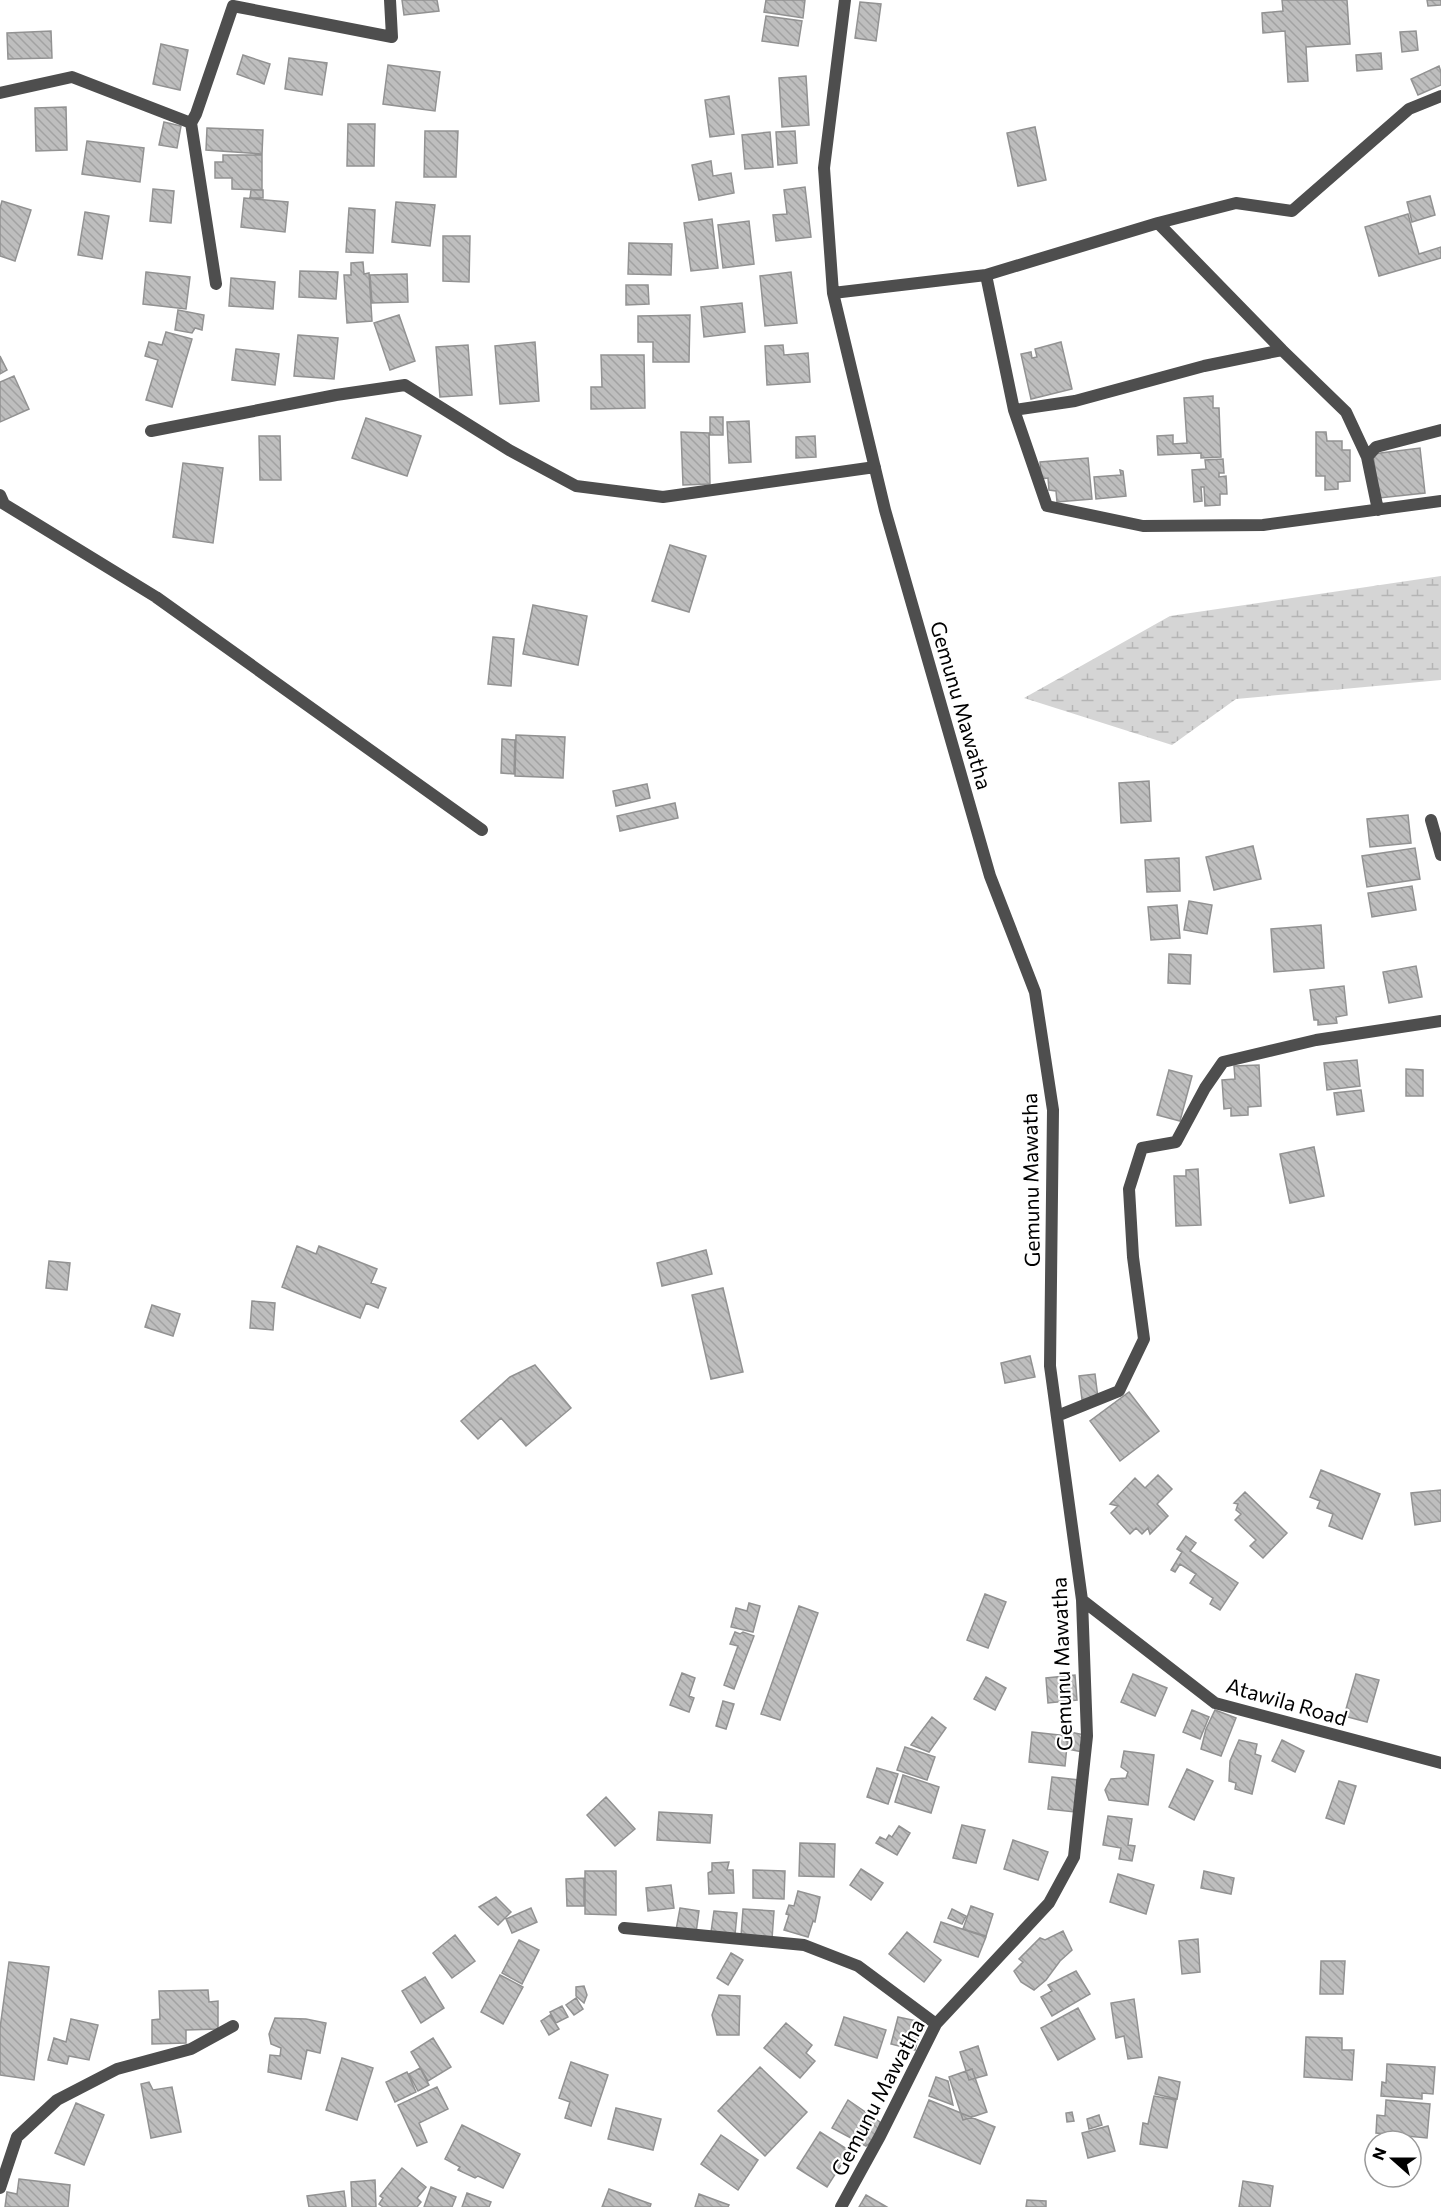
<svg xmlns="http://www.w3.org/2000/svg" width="1441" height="2207" font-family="Commissioner,sans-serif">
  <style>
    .wetland { fill: url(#wetland-marsh) }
    .building { fill: url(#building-back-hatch); stroke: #929292; stroke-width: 1.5 }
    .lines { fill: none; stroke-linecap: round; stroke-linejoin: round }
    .minor { stroke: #4e4e4e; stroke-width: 12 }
    .labels { text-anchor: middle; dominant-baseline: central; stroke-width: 4.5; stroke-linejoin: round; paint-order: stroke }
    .street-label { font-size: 21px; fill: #000; stroke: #fff }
  </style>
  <defs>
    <pattern id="wetland-marsh" width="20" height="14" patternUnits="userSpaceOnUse" patternTransform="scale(1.5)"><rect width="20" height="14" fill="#d5d5d5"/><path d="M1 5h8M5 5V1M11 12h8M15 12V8" fill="none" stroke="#b5b5b5"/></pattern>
    <pattern id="building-back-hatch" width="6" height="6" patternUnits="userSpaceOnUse" patternTransform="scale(1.5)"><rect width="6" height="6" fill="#bebebe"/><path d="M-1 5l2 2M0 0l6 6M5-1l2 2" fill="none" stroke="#a2a2a2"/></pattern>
  </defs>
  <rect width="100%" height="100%" fill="#fff"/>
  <!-- wetland -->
  <path class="wetland" d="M1441,576V680L1236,699L1172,745L1024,698L1170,616Z"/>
  <!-- building -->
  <path class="building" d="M402,0H437L439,11L404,15Z
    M766,0H805L803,18L764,12Z
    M1282,0H1347L1350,44L1306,47L1308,81L1288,82L1285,31L1263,33L1262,13L1283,11Z
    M1427,0H1441V5L1428,6Z
    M860,2L881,4L876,41L855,38Z
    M766,16L802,21L798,46L762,41Z
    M51,31L52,58L8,59L7,33Z
    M1416,31L1418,50L1402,52L1400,32Z
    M161,44L188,50L180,90L153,84Z
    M1381,53L1382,69L1357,71L1356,55Z
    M243,55L270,64L264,84L237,74Z
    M289,58L327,63L322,95L285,89Z
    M388,65L440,72L435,111L383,104Z
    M1439,66L1441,72V85L1418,95L1411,79Z
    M806,76L809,125L782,127L779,78Z
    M729,96L734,134L710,137L705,100Z
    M66,107L67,150L36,151L35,108Z
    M164,122L181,126L177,148L159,145Z
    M348,124H375L374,166H347Z
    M1035,127L1046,180L1018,186L1007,133Z
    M207,128L263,130L262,154L206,150Z
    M425,131H458L456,177H424Z
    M795,131L797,163L778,165L776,132Z
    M770,132L773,167L745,169L742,135Z
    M87,141L144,148L140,182L82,174Z
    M223,155H262V190L232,189V178H215V162H223Z
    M711,161L713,176L731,173L734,193L699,200L692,165Z
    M805,187L811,237L776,241L773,215L787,214L784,190Z
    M153,189L174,191L171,223L150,221Z
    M251,190H263V198H250Z
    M1430,196L1435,215L1412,222L1407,202Z
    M244,198L288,202L285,232L241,227Z
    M2,201L31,210L15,261L0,256V208Z
    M396,202L435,205L430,246L392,242Z
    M349,208L375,210L373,253L346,252Z
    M85,212L109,216L102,259L78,255Z
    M1408,214L1419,254L1441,247V258L1379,276L1365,227Z
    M712,219L718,268L691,271L684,223Z
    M749,221L754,264L723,268L718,225Z
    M443,236H470L469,282L443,281Z
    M629,243L672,244L671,275L628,274Z
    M363,262L364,274L369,273L372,321L347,323L344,275H351V263Z
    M300,271L338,272L336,299L299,297Z
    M146,272L190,277L186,309L143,304Z
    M791,272L797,323L765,326L760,276Z
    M407,274L408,302L372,303L370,275Z
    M231,278L275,282L273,309L229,306Z
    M626,285H648L649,304L626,305Z
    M742,303L745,332L704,337L701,307Z
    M178,310L204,315L202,330L195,328L192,333L175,330Z
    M399,315L415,361L390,370L374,323Z
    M690,315L689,362H653V342H638V316Z
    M166,332L192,339L172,407L146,400L158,360L145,356L149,342L162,345Z
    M298,335L338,338L334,379L294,376Z
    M535,342L539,401L500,404L495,346Z
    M1061,342L1072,389L1031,399L1021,354L1031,352L1032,358L1037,357L1035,349Z
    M468,345L472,395L440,397L436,347Z
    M783,345L784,355L808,353L810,382L767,385L765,346Z
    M236,349L279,354L275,385L232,380Z
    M601,355H644L645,408L591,409V387H602Z
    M0,356L7,370L0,374Z
    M14,376L29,409L0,422V382Z
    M1213,396V408H1219L1221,457L1201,458V453L1158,455L1157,436L1173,435V444L1187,443L1184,398Z
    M710,417H723V435H710Z
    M366,418L421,436L407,476L352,458Z
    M749,421L751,462L729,463L727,422Z
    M681,432L709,433L710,484L683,485Z
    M1316,432H1326L1327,441H1342V450H1350V481L1338,482V489L1325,490V476H1316Z
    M259,436H280L281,480H260Z
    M815,436L816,457L796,458V437Z
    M1420,448L1425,493L1379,498L1373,454Z
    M1088,458L1092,499L1057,502L1056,491L1049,490L1048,478L1041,479L1040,462Z
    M1223,459L1224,473H1219V477L1226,476L1227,494H1220V505L1205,506L1204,487H1201L1202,501L1194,502L1192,470L1206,469L1205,460Z
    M183,463L223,468L213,543L173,537Z
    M1120,470L1123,471L1126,496L1096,499L1094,477L1121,475Z
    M670,545L706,556L689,612L652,601Z
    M533,605L587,616L578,665L523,654Z
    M493,637L514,639L511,686L488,684Z
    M516,735L565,737L563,778L515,776Z
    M502,739L515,740L514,774L501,773Z
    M1149,781L1151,821L1121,823L1119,783Z
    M647,784L650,798L616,806L613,791Z
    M675,803L678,818L620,831L617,816Z
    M1408,815L1411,843L1370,847L1367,819Z
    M1253,846L1261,879L1214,890L1206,857Z
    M1415,848L1420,879L1367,887L1362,856Z
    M1179,858L1180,891L1147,892L1145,860Z
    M1412,886L1416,910L1372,917L1368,893Z
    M1189,901L1212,905L1207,934L1184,930Z
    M1177,905L1180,938L1151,940L1148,907Z
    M1321,925L1324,968L1274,972L1271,929Z
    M1169,954L1191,955L1190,984L1168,983Z
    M1416,966L1422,997L1389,1003L1383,972Z
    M1344,986L1347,1015L1336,1017L1337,1023L1318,1025V1020H1314L1310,990Z
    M1357,1060L1360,1086L1327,1090L1324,1063Z
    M1259,1065L1261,1106L1248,1107V1115L1231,1116V1108L1224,1109L1222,1080L1235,1079L1234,1066Z
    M1406,1069L1423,1070V1096H1406Z
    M1169,1070L1192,1076L1180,1121L1157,1115Z
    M1361,1090L1364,1111L1337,1115L1334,1093Z
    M1314,1147L1324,1196L1290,1203L1280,1154Z
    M1198,1169L1201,1225L1176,1226L1174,1176H1186V1170Z
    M297,1246L316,1254L319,1246L377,1269L371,1283L386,1288L378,1308L366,1303L360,1318L282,1287Z
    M706,1250L712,1274L662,1286L657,1263Z
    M49,1261L70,1263L67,1290L46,1288Z
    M723,1288L743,1372L711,1379L692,1295Z
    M252,1301L275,1303L273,1330L250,1328Z
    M152,1305L180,1314L173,1336L145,1327Z
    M1030,1356L1035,1377L1005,1383L1001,1363Z
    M535,1365L571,1408L526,1446L501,1418L478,1439L461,1421L510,1377Z
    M1095,1374L1098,1398L1082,1400L1079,1376Z
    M1129,1392L1159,1431L1120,1461L1090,1421Z
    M1321,1470L1380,1494L1362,1539L1329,1526L1333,1514L1317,1508L1320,1501L1310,1497Z
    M1158,1475L1172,1489L1157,1504L1168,1516L1150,1534L1148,1528L1142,1534L1136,1528L1130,1534L1111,1513L1118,1506L1110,1504L1135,1478L1145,1488Z
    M1441,1490V1521L1415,1525L1411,1493Z
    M1245,1492L1287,1533L1263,1558L1250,1546L1256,1540L1235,1520L1241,1514L1236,1510L1238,1504L1234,1503Z
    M1186,1536L1196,1543L1190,1551L1238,1583L1220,1610L1210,1604L1213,1598L1190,1583L1196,1574L1180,1564L1175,1572L1171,1570L1182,1552L1177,1549Z
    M985,1594L1006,1602L988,1648L967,1640Z
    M749,1603L760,1606L753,1632L731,1627L736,1608L747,1611Z
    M799,1606L818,1613L780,1720L761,1714Z
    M735,1632L740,1634L743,1632L754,1636L734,1689L724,1685L738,1646L730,1644Z
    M682,1673L695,1678L689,1696L694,1698L689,1712L670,1705Z
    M1133,1674L1167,1688L1155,1716L1121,1702Z
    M1356,1674L1379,1680L1367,1722L1344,1716Z
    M1075,1675L1077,1700L1048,1703L1046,1678Z
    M986,1677L1006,1688L995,1710L974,1699Z
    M723,1701L734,1704L726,1729L716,1726Z
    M1192,1710L1209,1717L1200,1739L1183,1732Z
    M1215,1710L1236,1718L1221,1756L1201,1749L1206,1729Z
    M932,1717L946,1728L929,1752L911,1745Z
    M1032,1732L1068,1736L1065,1766L1029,1762Z
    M1070,1732L1085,1735L1083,1752L1067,1749Z
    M1239,1740L1257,1744L1255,1754L1261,1756L1252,1794L1235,1789L1236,1783L1229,1781L1230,1761Z
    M1282,1740L1304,1751L1295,1772L1272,1761Z
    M905,1747L935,1757L927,1780L897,1770Z
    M1124,1751L1154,1755L1148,1805L1109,1800L1105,1790L1111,1779L1126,1778L1128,1772L1121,1767Z
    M877,1768L898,1774L888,1804L867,1797Z
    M1187,1769L1213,1781L1194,1820L1169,1807Z
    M903,1775L939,1787L931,1813L895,1802Z
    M1052,1777L1079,1780L1075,1812L1048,1809Z
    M1339,1781L1356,1786L1344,1824L1326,1818Z
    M606,1797L635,1829L615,1846L587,1815Z
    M659,1812L712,1815L710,1843L657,1840Z
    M1108,1816L1132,1819L1128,1845L1135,1846L1132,1861L1119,1859L1121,1848L1103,1845Z
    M962,1825L985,1830L976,1863L953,1858Z
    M899,1826L910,1833L897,1855L876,1843L880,1837L886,1840L889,1835L892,1837Z
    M1013,1840L1048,1852L1038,1880L1004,1869Z
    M800,1843L835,1844L834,1877L799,1876Z
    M729,1862L727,1870H733L734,1893L709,1894L708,1873L712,1871V1863Z
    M861,1869L883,1883L871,1900L850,1885Z
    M753,1870L785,1871L784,1899L753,1898Z
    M585,1871H616V1915L585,1914Z
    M1204,1871L1234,1878L1231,1894L1201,1888Z
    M1118,1874L1154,1885L1146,1914L1110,1902Z
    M584,1878V1906H567L566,1879Z
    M671,1885L674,1908L648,1911L646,1888Z
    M798,1891L820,1897L815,1922L813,1921L808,1937L784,1930L789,1915L786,1914L789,1905L794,1906Z
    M496,1897L511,1912L498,1925L479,1907Z
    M971,1906L993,1914L986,1936L963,1929Z
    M531,1908L537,1922L512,1933L506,1919Z
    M680,1908L699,1911L696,1933L676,1930Z
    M743,1909L774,1911L772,1939L741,1936Z
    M952,1909L966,1916L962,1924L948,1918Z
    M714,1911L737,1913L735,1935L711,1932Z
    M941,1922L986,1937L978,1957L934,1942Z
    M1063,1931L1072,1950L1060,1961L1046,1980L1034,1990L1021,1982L1014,1971L1023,1962L1019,1959L1040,1938L1045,1940Z
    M907,1932L941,1960L924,1982L889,1954Z
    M455,1935L475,1961L452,1978L433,1953Z
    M1198,1939L1200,1972L1182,1974L1179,1941Z
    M519,1940L539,1950L522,1984L502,1973Z
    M731,1953L743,1960L728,1985L717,1978Z
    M1321,1961H1345L1343,1994H1320Z
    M9,1962L49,1967L34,2080L0,2075V2028Z
    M1076,1971L1090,1994L1052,2016L1041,1997L1052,1991L1048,1985Z
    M500,1975L523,1987L503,2024L481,2012Z
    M425,1977L444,2008L421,2023L402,1991Z
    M584,1986L587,1995L584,2003L576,1996V1987Z
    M208,1990L209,2002L218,2001V2029L186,2030V2043L152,2044V2020L160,2019L159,1991Z
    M719,1995L740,1996L739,2035H717L712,2015Z
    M576,1998L583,2009L574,2015L566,2005Z
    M1134,1999L1142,2057L1128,2059L1124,2036L1116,2038L1111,2003Z
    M562,2006L568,2017L556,2023L550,2012Z
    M1078,2008L1095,2039L1058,2060L1041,2028Z
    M550,2015L559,2029L549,2035L541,2021Z
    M844,2017L886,2030L877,2058L835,2045Z
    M898,2017L922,2022L915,2050L891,2044Z
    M275,2018L306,2019L326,2023L320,2053L307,2050L301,2079L268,2072L270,2055L280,2056L281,2048L271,2044L269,2034Z
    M71,2019L98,2025L89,2060L69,2056L67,2064L48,2060L54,2038L66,2042Z
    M786,2023L812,2045L806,2053L815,2061L800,2078L764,2048Z
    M1306,2037L1342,2038V2050H1354L1352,2080L1304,2077Z
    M433,2038L451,2067L428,2081L411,2052Z
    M978,2046L987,2075L969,2080L960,2052Z
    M342,2058L373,2068L357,2120L326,2110Z
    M571,2062L608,2075L591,2126L565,2118L570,2102L559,2098Z
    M1387,2064L1435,2067L1433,2094L1422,2093V2099L1381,2096L1382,2082L1386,2083Z
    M760,2067L807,2112L765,2156L718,2111Z
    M420,2068L429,2085L418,2091L409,2074Z
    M972,2069L987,2112L963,2120L949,2077Z
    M407,2072L416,2092L395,2102L386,2082Z
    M936,2077L948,2081L953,2105L929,2096Z
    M1159,2077L1180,2082L1177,2099L1155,2094Z
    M149,2082L153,2090L172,2087L181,2132L151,2138L141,2084Z
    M437,2087L448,2109L419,2123L427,2142L417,2146L398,2105Z
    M1154,2096L1176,2100L1167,2148L1140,2144L1143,2123L1148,2124Z
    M848,2100L880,2122L878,2137L866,2146L832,2128Z
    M929,2100L995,2127L980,2164L914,2137Z
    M1386,2100L1430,2104L1427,2138L1376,2133L1377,2115L1385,2116Z
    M76,2103L104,2115L84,2165L55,2153Z
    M616,2108L661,2119L653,2150L608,2139Z
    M1072,2112L1074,2121L1067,2122L1066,2113Z
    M1099,2115L1102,2125L1089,2129L1087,2119Z
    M462,2125L520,2154L503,2188L478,2176L475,2178L458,2170L460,2167L445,2159Z
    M1108,2126L1115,2151L1088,2158L1082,2133Z
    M820,2132L850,2151L827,2187L797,2168Z
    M721,2135L758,2160L738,2190L701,2164Z
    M402,2168L426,2187L417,2198L421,2202L417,2207H383L379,2204L383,2198L380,2196Z
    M19,2179L70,2185L68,2207H5L7,2192L17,2194Z
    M375,2180L376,2207H352L351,2182Z
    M1243,2181L1273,2186L1270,2207H1239Z
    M431,2187L456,2197L452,2207H424Z
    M609,2189L651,2204L650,2207H602Z
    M344,2191L346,2207H309L307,2196Z
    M467,2193L491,2202L489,2207H462Z
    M699,2194L729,2205L728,2207H695Z
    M866,2195L887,2207H859Z
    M1027,2200L1046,2201V2207H1026Z"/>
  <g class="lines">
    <!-- minor -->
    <path class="minor" d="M0,93L72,77L191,123L216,284
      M191,123L196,114L233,6L392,37L390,0
      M1158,223L1282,350L1346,412L1367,457
      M986,275L1158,223L1236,203L1292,211L1409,109L1441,96
      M833,293L986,275L1014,410L1047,506L1143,526L1263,525L1441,501
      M1014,410L1075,401L1204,366L1282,350
      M151,431L336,395L405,385L509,450L576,486L663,497L875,467
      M0,495L4,504L156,597L482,830
      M1378,510L1367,457L1376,447L1441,430
      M1431,820L1441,855
      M1057,1416L1119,1391L1144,1339L1133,1257L1129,1189L1142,1148L1176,1142L1205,1088L1223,1062L1316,1040L1441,1021
      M1082,1600L1215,1703L1441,1763
      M624,1928L804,1945L858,1966L936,2024
      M0,2188L17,2137L57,2100L117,2069L191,2049L233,2026
      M841,2207L880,2136L936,2024L1049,1903L1074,1857L1087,1736L1082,1600L1050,1366L1053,1110L1035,992L990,876L885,510L833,293L824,168L845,0"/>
  </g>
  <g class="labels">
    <!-- street labels -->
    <g class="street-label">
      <text transform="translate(962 705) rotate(74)">Gemunu Mawatha</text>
      <text transform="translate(1030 1180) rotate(-91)">Gemunu Mawatha</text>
      <text transform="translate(1061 1664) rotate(-92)">Gemunu Mawatha</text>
      <text transform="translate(1287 1701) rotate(16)">Atawila Road</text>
      <text transform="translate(877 2097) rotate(-62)">Gemunu Mawatha</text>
    </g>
  </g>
  <!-- north arrow -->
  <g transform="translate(1393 2159) rotate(291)"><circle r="28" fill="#ffffff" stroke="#999999" stroke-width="1.5"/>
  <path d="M0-4.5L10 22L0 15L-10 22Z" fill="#000000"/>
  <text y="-9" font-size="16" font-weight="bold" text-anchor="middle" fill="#000000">N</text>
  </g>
</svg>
